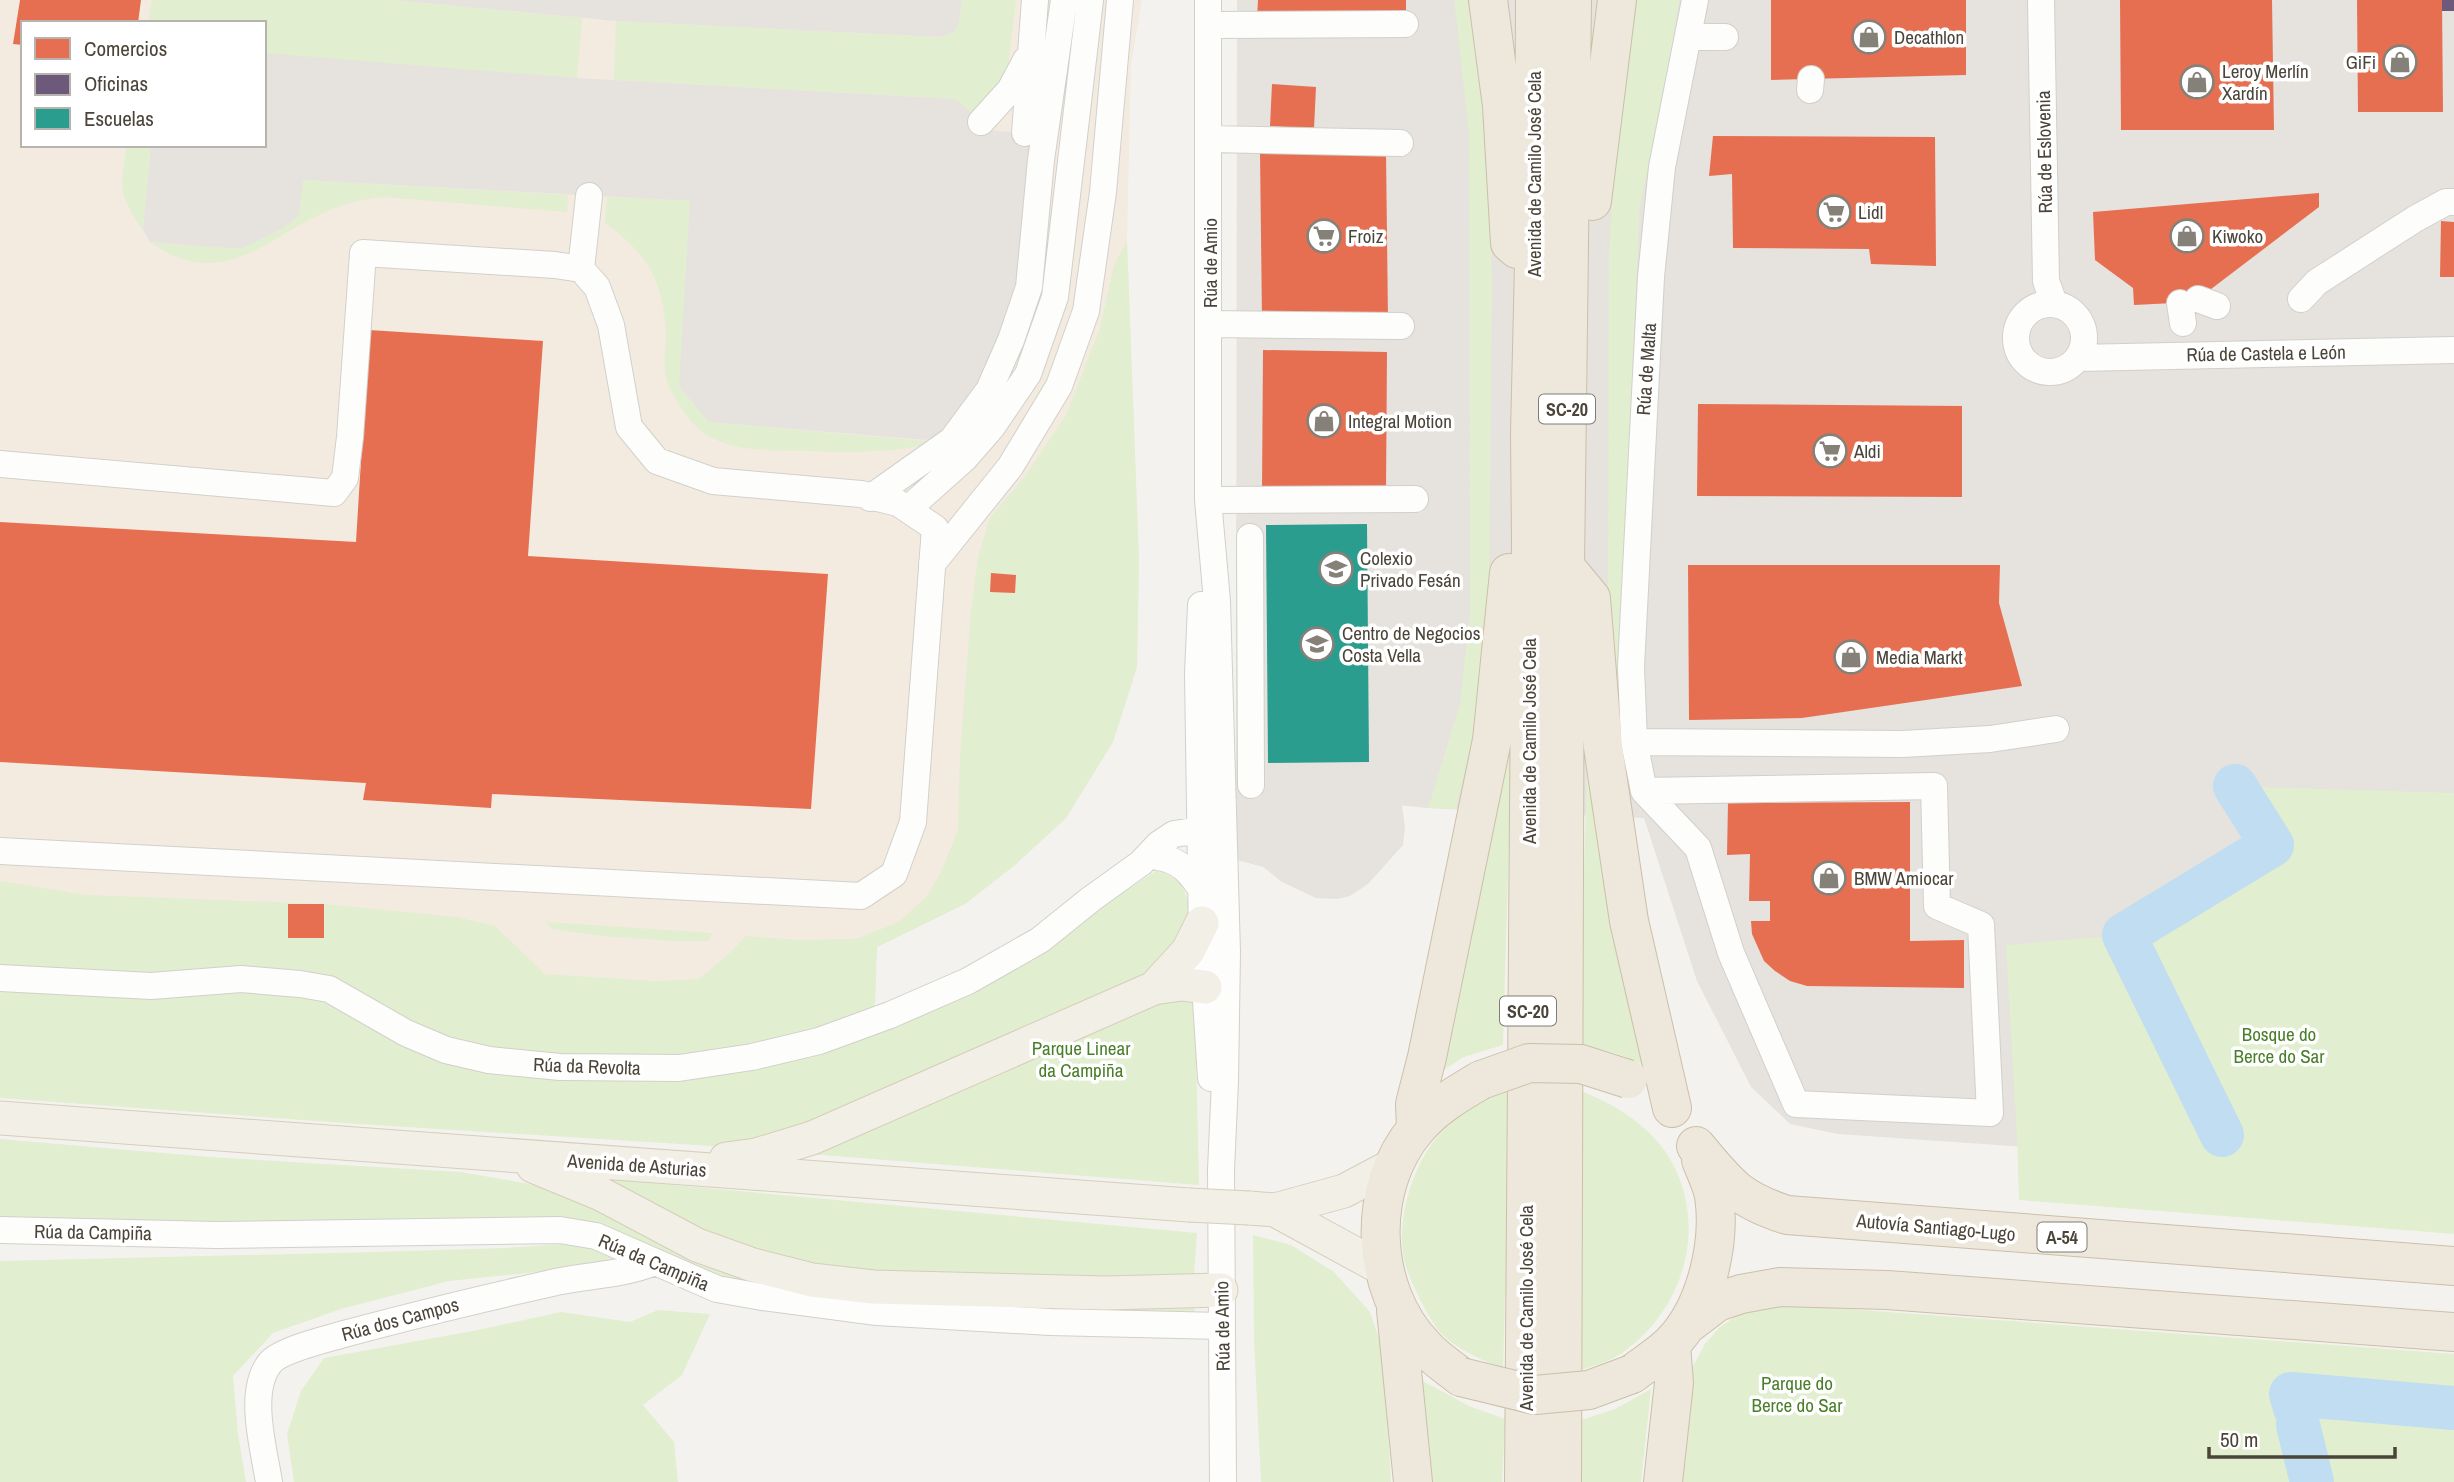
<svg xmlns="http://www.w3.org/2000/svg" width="2454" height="1482" font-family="'Archivo Narrow',sans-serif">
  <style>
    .commercial { fill: #f3ebdf; fill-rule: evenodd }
    .industrial { fill: #e6e2de }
    .green { fill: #e1eecf }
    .parking { fill: #e6e3df }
    .shops { fill: #e76f51 }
    .offices { fill: #6d597a }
    .schools { fill: #2a9d8f }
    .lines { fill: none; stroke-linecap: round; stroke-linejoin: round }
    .river { stroke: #c0ddf1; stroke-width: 44 }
    .minor-casing { stroke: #d2d0cb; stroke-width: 28 }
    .major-casing { stroke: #d6cebb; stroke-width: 35 }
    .highway-casing { stroke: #ccbfa9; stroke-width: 40 }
    .minor { stroke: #fdfdfc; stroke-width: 26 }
    .major { stroke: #f2efe6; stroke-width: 33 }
    .highway { stroke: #ede8db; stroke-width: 38 }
    .major-bridge-casing { stroke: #d6cebb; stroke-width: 35; stroke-linecap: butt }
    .highway-bridge-casing { stroke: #ccbfa9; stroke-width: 40; stroke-linecap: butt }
    .major-bridge { stroke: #f2efe6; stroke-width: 33 }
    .highway-bridge { stroke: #ede8db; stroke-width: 38 }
    .labels { text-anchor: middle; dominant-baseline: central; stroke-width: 7; stroke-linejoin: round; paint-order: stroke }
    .shield { fill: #fff; stroke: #817c74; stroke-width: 2 }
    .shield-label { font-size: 18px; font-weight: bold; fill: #4b4439 }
    .poi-label { font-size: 19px; fill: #4b4439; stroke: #fff; text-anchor: start }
    .street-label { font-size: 19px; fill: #4b4439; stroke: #fff }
    .park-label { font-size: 19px; fill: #4a7f2a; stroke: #fff }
  </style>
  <rect width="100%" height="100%" fill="#f4f2ee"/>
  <!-- commercial -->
  <path class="commercial" d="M0,0H1142L1131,65L1127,241L1139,560L1137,667L1113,742L1066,818L1015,865L965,904L877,947L733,978L655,981L529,973L0,961ZM23,23H264V145H23Z"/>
  <!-- industrial -->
  <path class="industrial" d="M1237,0H2454V1170L2201,1159L1838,1134L1790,1124L1751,1087L1697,981L1644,818L1428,808L1367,802L1236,799Z"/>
  <!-- green -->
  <path class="green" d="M152,0H394L582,18L577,78L264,57V23H148Z
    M962,0H1016L1007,73L973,115L956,99L614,80L616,21L941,37L959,23Z
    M1454,0H1467L1477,54L1488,139L1490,191L1492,284L1489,615L1481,701L1456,809L1428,808L1460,703L1470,610L1469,134Z
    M1636,0H1679L1665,91L1640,204L1619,665L1611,680L1608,606L1609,255L1616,125Z
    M127,145H151L143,230C118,194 120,187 127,145Z
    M303,180L568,195L567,212L384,197C366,199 349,202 332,209C267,236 223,294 150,242L240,249Z
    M607,197L691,201L709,422L936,442C892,454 848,452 803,451C770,450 734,452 705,434C691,425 669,393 666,377C663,363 666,349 666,335C664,280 647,254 605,223Z
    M1127,241L1139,560L1137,667L1113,742L1066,818L1015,865L965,904L877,947L874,1035L1013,965L1159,869L1180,882L1189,902L1195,1005L1199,1185L696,1145L358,1124L0,1098V881L87,895L324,904L456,917L495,926L545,974L655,981L699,979L731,952L746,936L798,940L856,939L899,922L927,896L941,872L958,830L960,756L971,611L978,558L990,518L1026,475L1066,415L1100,329L1114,265Z
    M1504,737L1512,740L1503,1045L1464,1057L1442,1071Z
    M1594,769L1648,1067L1621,1055L1579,1043L1587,772Z
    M2235,786L2454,793V1234L2019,1200L2017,1138L2006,945L2124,935L2272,846Z
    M546,922L712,933L709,941H674L603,936L553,929Z
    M1511,1088L1503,1369C1481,1359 1455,1349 1439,1331C1427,1315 1405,1273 1403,1254C1398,1215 1413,1163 1440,1134C1459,1113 1486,1100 1511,1088Z
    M1581,1091C1614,1104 1647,1124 1667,1154C1709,1220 1687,1305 1626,1350C1612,1361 1594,1366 1577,1371Z
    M0,1139L210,1157L460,1172L530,1184L585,1202L698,1255L1193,1306L1195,1310L1193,1316H1142L819,1296L696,1272L623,1237L0,1223Z
    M607,1179L1197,1233L1194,1274L1075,1278L881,1274L767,1255L691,1229Z
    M1253,1235L1291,1245L1334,1272L1370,1312L1383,1350L1391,1482H1261L1254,1339Z
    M566,1244L591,1246L624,1263L449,1281L341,1309L273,1333L233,1376L238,1434L246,1482H0V1261L375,1252L505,1248Z
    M1781,1304L2454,1354V1482H1676L1692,1368L1705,1344L1719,1328L1736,1316L1757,1308Z
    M658,1310L710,1314L682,1375L643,1405L674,1442L678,1482H294L287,1434L301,1391L324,1358L478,1330L561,1312L630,1322Z
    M1423,1381L1469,1406L1505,1419L1502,1482H1433Z
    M1651,1389L1641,1482H1579L1581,1420L1615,1409Z"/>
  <!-- parking -->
  <path class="parking" d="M394,0H962L959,23L955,31L941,37L616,21Z
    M1406,0H1454L1458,33H1404Z
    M2077,0H2120L2121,175L2077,181Z
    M264,53L577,78L956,99L990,130L1033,134L1016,298L980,388L944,432L927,440L709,422L679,386L690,201L303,180L299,215L283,228L240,249L150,242L143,230L151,145H264Z
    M1935,122L1997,125L2001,282L1988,297L1977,320L1980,354L1950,363L1664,369L1675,253L1733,248L1869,249L1871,264L1936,266Z
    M1469,134L1470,610L1460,703L1428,808L1402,805L1405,828L1403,845L1368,884L1350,896L1337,899L1316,898L1282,882L1263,867L1237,860L1236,517L1266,516L1268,762H1368L1367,515L1385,514L1389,335L1386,135Z
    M2438,199L2437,302H2454V313L2254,320L2294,290Z
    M2360,387L2367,538L2364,680L2341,679L2340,699L2146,700L2235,829L2099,914L2048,749L2022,686L1999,603L2000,565L2033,555L2022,393L2041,399L2182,391Z"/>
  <!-- shops -->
  <path class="shops" d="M20,0H141L138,23H23V45L13,44Z
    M1258,0H1406V17L1257,18Z
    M1771,0H1966V75L1771,80Z
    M2120,0H2272L2274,130H2121Z
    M2357,0H2442L2443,112H2358Z
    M1272,84L1316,87L1314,129L1270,126Z
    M1713,136L1935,137L1936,266L1871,264L1869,249L1733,248L1732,174L1709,176Z
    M1260,153H1386L1388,318L1262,319Z
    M2319,193V207L2194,302L2134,305L2133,288L2095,260L2093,212Z
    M2441,221L2454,222V277H2440Z
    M369,330L543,341L528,556L828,574L811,809L492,794L491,808L363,800L366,783L0,762V522L356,542Z
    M1263,350L1387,352L1386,491L1262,490Z
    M1698,404L1962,406V497L1697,496Z
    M1688,565H2000L1999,603L2022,686L1802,718L1689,720Z
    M991,573L1016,575L1015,593L990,592Z
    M1910,802V941L1964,940V988L1807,986L1790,981L1775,971L1764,961L1752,934L1751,921H1770V901H1749L1750,854L1727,855L1728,803Z
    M288,904H324V938H288Z"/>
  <!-- offices -->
  <path class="offices" d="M2442,0H2454V11H2442Z"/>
  <!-- schools -->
  <path class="schools" d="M1367,524L1369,762L1268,763L1266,525Z"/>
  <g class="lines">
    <!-- river -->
    <path class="river" d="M2222,1135L2124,935L2272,845L2235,786
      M2295,1408L2291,1394L2454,1408
      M2298,1425L2312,1482"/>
    <defs>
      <path id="minor" d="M1208,0V500L1217,601L1227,952L1225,1081L1221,1170L1223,1482
        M2041,0L2046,281L2054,303
        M1208,25L1405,24
        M1689,37H1725
        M1810,90L1811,79
        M981,122L1010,90L1026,60
        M1025,133L1035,0
        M1209,139L1400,143
        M581,269L589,196
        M2198,299L2217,306
        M2301,299L2317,282L2415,219L2446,202H2454
        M2180,303L2183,323
        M2016 338a34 34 0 1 1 68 0a34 34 0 1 1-68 0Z
        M1210,324L1401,326
        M2078,358L2454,350
        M0,464L334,493L345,478L350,437L363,253L555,265L581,269L597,287L611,325L629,427L657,461L713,481L861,494L898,503L935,528L913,822L894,874L861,896L0,851
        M870,498L952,440L989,390L1011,340L1029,287L1041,160L1064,0
        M1208,500L1415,499
        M908,509L965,458L992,427L1028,374L1055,297L1090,0
        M1250,537L1251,785
        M932,564L1010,467L1059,386L1086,311L1103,192L1120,0
        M1201,605L1198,674L1202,939L1211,1078
        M1634,742L1903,744L1990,739L2056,729
        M1644,791L1934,786L1937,906L1981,925L1990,1113L1796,1104L1731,953L1698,848L1644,791L1634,742L1631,667L1651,277L1662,167L1695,0
        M1158,857C1180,860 1191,873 1202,891
        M0,978L151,986L241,979L300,984L329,989L406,1033L446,1050L489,1060L560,1067L679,1068L752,1057L819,1041L890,1015L968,981L1040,940L1091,899L1141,863L1159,844L1174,834L1194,831L1201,833
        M0,1230L216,1235L560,1230L596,1236L717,1289L762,1297L877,1312L1050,1322L1222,1326
        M269,1482C264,1450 247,1391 270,1363C280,1350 327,1339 344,1334C414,1315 485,1298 556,1282C589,1275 623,1275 655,1262"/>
      <path id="major" d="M1154,988L1188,951L1202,923
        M0,1118L1189,1205
        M726,1159L756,1155L812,1138L1154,988L1181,984L1205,987
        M533,1166L601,1194L697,1245L753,1265L812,1280L873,1287L1106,1293L1221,1290
        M1249,1208L1275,1210L1344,1191L1393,1165
        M1275,1210L1383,1269"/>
      <path id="highway" d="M1488,0L1502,106L1510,243L1517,249
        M1592,201L1617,0
        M1567,569L1591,598L1603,747L1629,921L1672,1108
        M1416,1129L1415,1104L1427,1057L1492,740L1509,573
        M1696,1146C1729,1185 1737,1199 1787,1215L2454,1266
        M1396,1310L1413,1482
        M1688,1324L1717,1302L1741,1294L1780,1287L1887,1290L2454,1332
        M1632,1374C1645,1364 1660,1355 1671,1344C1706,1309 1721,1243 1714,1196C1712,1184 1705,1171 1701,1160
        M1461,1377C1449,1367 1434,1358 1424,1346C1370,1290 1365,1188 1417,1128C1435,1107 1457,1094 1481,1080
        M1524,1482L1531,540L1530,433L1534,265L1535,0
        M1562,1482L1565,567L1572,0
        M1663,1482L1674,1383L1671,1344"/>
    </defs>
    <!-- minor casing -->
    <use href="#minor" class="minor-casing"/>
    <!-- major casing -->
    <use href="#major" class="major-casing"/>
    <!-- highway casing -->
    <use href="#highway" class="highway-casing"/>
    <!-- minor -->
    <use href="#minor" class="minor"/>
    <!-- major -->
    <use href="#major" class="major"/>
    <!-- highway -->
    <use href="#highway" class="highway"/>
    <defs>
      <path id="major-bridge" d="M1189,1205L1249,1208"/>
      <path id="highway-bridge" d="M1481,1080L1529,1063L1581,1064L1628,1079
        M1461,1377L1535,1395L1589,1390L1632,1374"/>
    </defs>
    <!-- major-bridge casing -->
    <use href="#major-bridge" class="major-bridge-casing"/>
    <!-- highway-bridge casing -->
    <use href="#highway-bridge" class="highway-bridge-casing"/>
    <!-- major-bridge -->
    <use href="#major-bridge" class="major-bridge"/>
    <!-- highway-bridge -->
    <use href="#highway-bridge" class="highway-bridge"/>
  </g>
  <!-- icons -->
  <defs>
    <symbol id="shop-ring" viewBox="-11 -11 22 22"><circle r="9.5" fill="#fff" stroke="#868178" stroke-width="1.5"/><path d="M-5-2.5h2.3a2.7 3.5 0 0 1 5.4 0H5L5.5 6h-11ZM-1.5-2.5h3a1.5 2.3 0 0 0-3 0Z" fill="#868178"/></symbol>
    <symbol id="supermarket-ring" viewBox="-11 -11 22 22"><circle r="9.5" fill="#fff" stroke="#868178" stroke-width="1.5"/><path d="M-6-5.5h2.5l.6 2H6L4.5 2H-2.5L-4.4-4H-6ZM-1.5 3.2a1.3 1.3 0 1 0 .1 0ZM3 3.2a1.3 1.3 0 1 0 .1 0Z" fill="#868178"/></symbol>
    <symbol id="school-ring" viewBox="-11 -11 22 22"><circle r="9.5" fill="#fff" stroke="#868178" stroke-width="1.5"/><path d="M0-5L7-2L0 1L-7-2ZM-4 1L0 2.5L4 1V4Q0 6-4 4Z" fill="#868178"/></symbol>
  </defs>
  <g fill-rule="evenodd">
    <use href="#shop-ring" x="1850" y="18" width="38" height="38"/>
    <use href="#shop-ring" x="2381" y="43" width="38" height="38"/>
    <use href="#shop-ring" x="2178" y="63" width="38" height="38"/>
    <use href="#supermarket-ring" x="1815" y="193" width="38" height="38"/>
    <use href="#supermarket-ring" x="1305" y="217" width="38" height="38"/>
    <use href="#shop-ring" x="2168" y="217" width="38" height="38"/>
    <use href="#shop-ring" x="1305" y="402" width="38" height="38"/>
    <use href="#supermarket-ring" x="1811" y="432" width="38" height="38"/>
    <use href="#school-ring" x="1317" y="550" width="38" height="38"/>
    <use href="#school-ring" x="1298" y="625" width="38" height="38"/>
    <use href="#shop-ring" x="1832" y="638" width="38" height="38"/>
    <use href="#shop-ring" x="1810" y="859" width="38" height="38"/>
  </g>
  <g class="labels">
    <!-- shield labels -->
    <g class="shield">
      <rect x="1539" y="394.5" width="56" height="29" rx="5"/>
      <rect x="1500" y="996.5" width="56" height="29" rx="5"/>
      <rect x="2037.5" y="1222.5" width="49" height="29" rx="5"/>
    </g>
    <g class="shield-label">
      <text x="1567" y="409">SC-20</text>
      <text x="1528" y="1011">SC-20</text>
      <text x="2062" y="1237">A-54</text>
    </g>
    <!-- poi labels -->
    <g class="poi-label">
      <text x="1894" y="37">Decathlon</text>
      <text x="2376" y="62" text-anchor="end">GiFi</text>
      <text x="2222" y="71">Leroy Merlín<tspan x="2222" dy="22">Xardín</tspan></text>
      <text x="1858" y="212">Lidl</text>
      <text x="1348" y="236">Froiz</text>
      <text x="2212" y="236">Kiwoko</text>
      <text x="1348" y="421">Integral Motion</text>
      <text x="1854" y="451">Aldi</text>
      <text x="1360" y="558">Colexio<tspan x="1360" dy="22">Privado Fesán</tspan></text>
      <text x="1342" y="633">Centro de Negocios<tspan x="1342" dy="22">Costa Vella</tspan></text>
      <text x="1876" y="657">Media Markt</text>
      <text x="1854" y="878">BMW Amiocar</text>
    </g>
    <!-- street labels -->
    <g class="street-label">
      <text transform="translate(2044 152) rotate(-91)">Rúa de Eslovenia</text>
      <text transform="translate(1534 174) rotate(-90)">Avenida de Camilo José Cela</text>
      <text transform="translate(1210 263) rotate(-90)">Rúa de Amio</text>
      <text transform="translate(2266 353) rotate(-1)">Rúa de Castela e León</text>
      <text transform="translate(1646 369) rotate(-86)">Rúa de Malta</text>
      <text transform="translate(1529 741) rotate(-90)">Avenida de Camilo José Cela</text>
      <text transform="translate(587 1066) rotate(2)">Rúa da Revolta</text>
      <text transform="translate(637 1165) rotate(4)">Avenida de Asturias</text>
      <text transform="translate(1936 1227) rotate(5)">Autovía Santiago-Lugo</text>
      <text transform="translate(93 1232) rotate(1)">Rúa da Campiña</text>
      <text transform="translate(654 1262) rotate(23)">Rúa da Campiña</text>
      <text transform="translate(1526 1308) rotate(-90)">Avenida de Camilo José Cela</text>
      <text transform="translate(400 1319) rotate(-15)">Rúa dos Campos</text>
      <text transform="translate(1222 1326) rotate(-91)">Rúa de Amio</text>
    </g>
    <!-- park labels -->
    <g class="park-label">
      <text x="2279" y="1034">Bosque do<tspan x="2279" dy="22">Berce do Sar</tspan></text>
      <text x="1081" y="1048">Parque Linear<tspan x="1081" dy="22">da Campiña</tspan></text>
      <text x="1797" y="1383">Parque do<tspan x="1797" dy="22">Berce do Sar</tspan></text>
    </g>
  </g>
  <!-- legend -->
  <rect x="21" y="21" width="245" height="126" fill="#ffffff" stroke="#b7b4b0" stroke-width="2"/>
  <rect x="35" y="38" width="35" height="21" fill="#e76f51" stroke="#b7b4b0" stroke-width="2"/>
  <text x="84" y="56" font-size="21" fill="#4b4439">Comercios</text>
  <rect x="35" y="74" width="35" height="21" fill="#6d597a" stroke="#b7b4b0" stroke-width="2"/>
  <text x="84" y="91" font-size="21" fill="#4b4439">Oficinas</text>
  <rect x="35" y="108" width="35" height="21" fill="#2a9d8f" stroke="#b7b4b0" stroke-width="2"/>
  <text x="84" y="126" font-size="21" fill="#4b4439">Escuelas</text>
  <!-- scale -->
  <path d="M2209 1447v10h186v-10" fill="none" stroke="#4b4439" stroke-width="3.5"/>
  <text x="2220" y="1447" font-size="21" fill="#4b4439" stroke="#ffffff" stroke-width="5" paint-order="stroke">50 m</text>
</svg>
